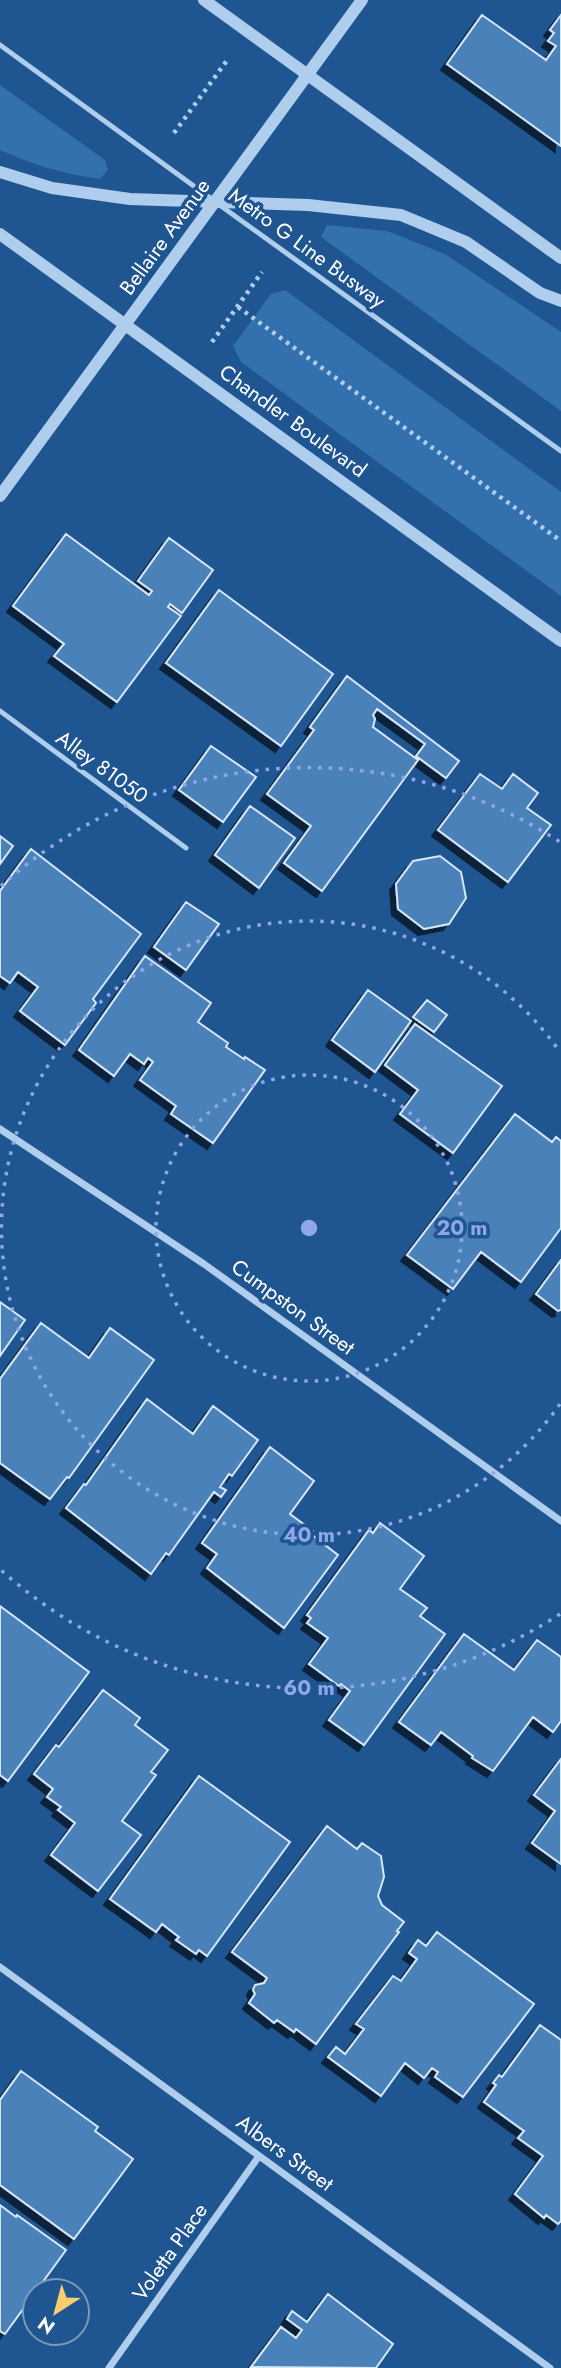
<svg xmlns="http://www.w3.org/2000/svg" width="561" height="2368" font-family="Jost,sans-serif">
  <style>
    .green { fill: #3370ae }
    .building { fill: #4c81b9; stroke: #d5e7f9; stroke-width: 2; filter: url(#shadow) }
    .lines { fill: none; stroke-linecap: round; stroke-linejoin: round }
    .path { stroke: #afceed; stroke-width: 4.5; stroke-dasharray: 3.5 5; stroke-linecap: butt }
    .service { stroke: #afceed; stroke-width: 5 }
    .minor { stroke: #afceed; stroke-width: 7 }
    .tertiary { stroke: #afceed; stroke-width: 12 }
    .ring { fill: none; stroke: #8ea6ec; stroke-width: 3.5; stroke-dasharray: 3.5 7 }
    .labels { text-anchor: middle; dominant-baseline: central; stroke-width: 7; stroke-linejoin: round; paint-order: stroke }
    .street-label { font-size: 21px; fill: #fff; stroke: #1f5590 }
    .centre { fill: #8ea6ec; stroke: #1f5590; stroke-width: 3.5 }
    .ring-label { font-size: 21px; text-anchor: middle; font-weight: bold; fill: #8ea6ec; stroke: #1f5590; stroke-width: 7; stroke-linejoin: round; paint-order: stroke }
  </style>
  <defs>
    <filter id="shadow"><feDropShadow dx="-6" dy="6" stdDeviation="0" flood-color="#0009"/></filter>
  </defs>
  <rect width="100%" height="100%" fill="#1f5590"/>
  <!-- green -->
  <path class="green" d="M0,85L105,160L108,170L100,179C64,174 33,165 0,150Z
    M327,225L387,231L445,254L561,332V411L321,237Z
    M285,290L561,492V596L241,362L233,346L271,294Z"/>
  <!-- building -->
  <path class="building" d="M482,15L546,60L556,46L548,41L554,33L550,30L561,15V146L447,64Z
    M66,534L149,595L152,591L138,581L169,538L213,570L182,613L170,604L168,607L181,616L117,702L54,656L64,644L13,606Z
    M219,590L333,674L281,746L166,663Z
    M347,676L459,761L446,778L416,756L425,744L377,709L373,715L375,719L373,727L418,760L322,891L284,863L311,826L267,794L314,730L310,727Z
    M211,746L256,777L223,822L179,790Z
    M480,774L502,789L513,774L538,793L527,808L551,825L508,882L438,830Z
    M250,806L295,838L259,888L215,855Z
    M0,836L13,846L0,864Z
    M31,849L141,934L93,999L96,1003L65,1045L20,1011L38,987L18,972L10,983L0,976V891Z
    M440,856L461,872L466,898L449,924L424,929L398,909L396,884L413,861Z
    M186,902L219,924L186,970L154,947Z
    M145,956L211,1003L198,1022L228,1043L226,1047L244,1059L245,1057L265,1070L213,1143L171,1114L176,1106L140,1080L153,1062L148,1058L144,1064L130,1054L114,1076L79,1050Z
    M368,990L411,1021L375,1072L332,1040Z
    M427,1000L447,1015L434,1032L413,1017Z
    M415,1024L502,1086L453,1153L400,1114L418,1090L385,1065Z
    M515,1114L552,1142L556,1137L561,1141V1228L521,1282L481,1252L453,1289L407,1255Z
    M561,1260V1310L558,1311L536,1294Z
    M0,1302L25,1320L0,1356Z
    M41,1323L89,1358L110,1328L154,1360L69,1478L67,1477L50,1499L0,1463V1379Z
    M147,1399L193,1434L213,1406L258,1440L232,1476L229,1474L220,1487L226,1490L221,1497L214,1492L169,1555L166,1553L151,1574L66,1508L84,1484L86,1485Z
    M270,1447L314,1481L290,1514L313,1531L311,1534L338,1555L284,1628L207,1568L217,1554L202,1543Z
    M380,1523L424,1556L400,1589L427,1608L420,1616L445,1634L364,1745L329,1720L350,1691L341,1684L339,1686L309,1664L328,1638L307,1623L311,1618L307,1615L369,1530L373,1533Z
    M0,1606L89,1672L8,1781L0,1775Z
    M464,1634L514,1670L537,1640L561,1657V1721L553,1732L533,1717L493,1771L472,1758L473,1756L441,1732L431,1745L399,1722Z
    M103,1690L140,1718L135,1725L168,1750L151,1772L156,1775L122,1821L141,1835L98,1891L51,1855L75,1823L58,1810L61,1807L47,1797L53,1789L34,1774L56,1745L59,1747Z
    M561,1759V1864L532,1843L555,1811L534,1795Z
    M199,1776L290,1842L207,1956L199,1950L196,1954L176,1940L179,1937L162,1924L156,1932L110,1899Z
    M327,1826L357,1849L362,1843L381,1856L384,1877L378,1896L382,1905L404,1922L397,1931L399,1932L316,2044L296,2029L294,2032L277,2020L274,2023L249,2003L255,1994L253,1990L255,1985L264,1983L267,1978L232,1952Z
    M437,1932L534,2004L463,2097L435,2077L438,2072L432,2068L424,2078L405,2063L381,2096L328,2057L336,2047L345,2054L364,2029L356,2024L393,1976L401,1981L417,1959L409,1953L418,1940L426,1946Z
    M540,2025L561,2040V2221L558,2224L546,2215L544,2218L515,2194L543,2156L518,2138L524,2131L484,2102L496,2085L493,2083L499,2075L502,2077Z
    M21,2071L98,2127L95,2131L133,2159L74,2239L0,2185V2100Z
    M0,2205L16,2217L17,2215L66,2250L5,2334L0,2331Z
    M328,2294L393,2344L376,2368L251,2367L281,2327L296,2338L302,2330L287,2319L292,2311L307,2322Z"/>
  <g class="lines">
    <!-- path -->
    <path class="path" d="M174,133L228,59
      M238,307L561,541
      M212,342L262,272"/>
    <!-- service -->
    <path class="service" d="M0,45L213,200
      M221,206L561,451
      M0,711L186,848"/>
    <!-- minor -->
    <path class="minor" d="M0,1129L204,1264L561,1521
      M0,1967L550,2368
      M109,2368L259,2156"/>
    <!-- tertiary -->
    <path class="tertiary" d="M204,0L561,258
      M0,172L52,188L130,199L308,205L401,215L466,242L540,293L561,301
      M0,234L561,641
      M0,496L362,0"/>
  </g>
  <!-- distance rings -->
  <g class="ring">
    <circle cx="309" cy="1228" r="153"/>
    <path d="M560 1404A307 307 0 1 1 560 1052"/>
    <path d="M560 1614A460 460 0 0 1 1 1570M1 886A460 460 0 0 1 560 842"/>
  </g>
  <g class="labels">
    <!-- street labels -->
    <g class="street-label">
      <text transform="translate(165 237) rotate(-54)">Bellaire Avenue</text>
      <text transform="translate(307 248) rotate(36)">Metro G Line Busway</text>
      <text transform="translate(293 421) rotate(36)">Chandler Boulevard</text>
      <text transform="translate(102 767) rotate(36)">Alley 81050</text>
      <text transform="translate(293 1307) rotate(36)">Cumpston Street</text>
      <text transform="translate(285 2153) rotate(36)">Albers Street</text>
      <text transform="translate(170 2252) rotate(-55)">Voletta Place</text>
    </g>
  </g>
  <circle cx="309" cy="1228" r="10" class="centre"/>
  <g class="ring-label">
    <text x="462" y="1235">20 m</text>
    <text x="309" y="1542">40 m</text>
    <text x="309" y="1695">60 m</text>
  </g>
  <!-- north arrow -->
  <g transform="translate(56 2312) rotate(216)"><circle r="33" fill="#1f5590" stroke="#7999bc" stroke-width="2"/>
  <path d="M0-5L12 26L0 18L-12 26Z" fill="#fbcd6f"/>
  <text y="-10" font-size="19" font-weight="bold" text-anchor="middle" fill="#ffffff">N</text>
  </g>
</svg>
